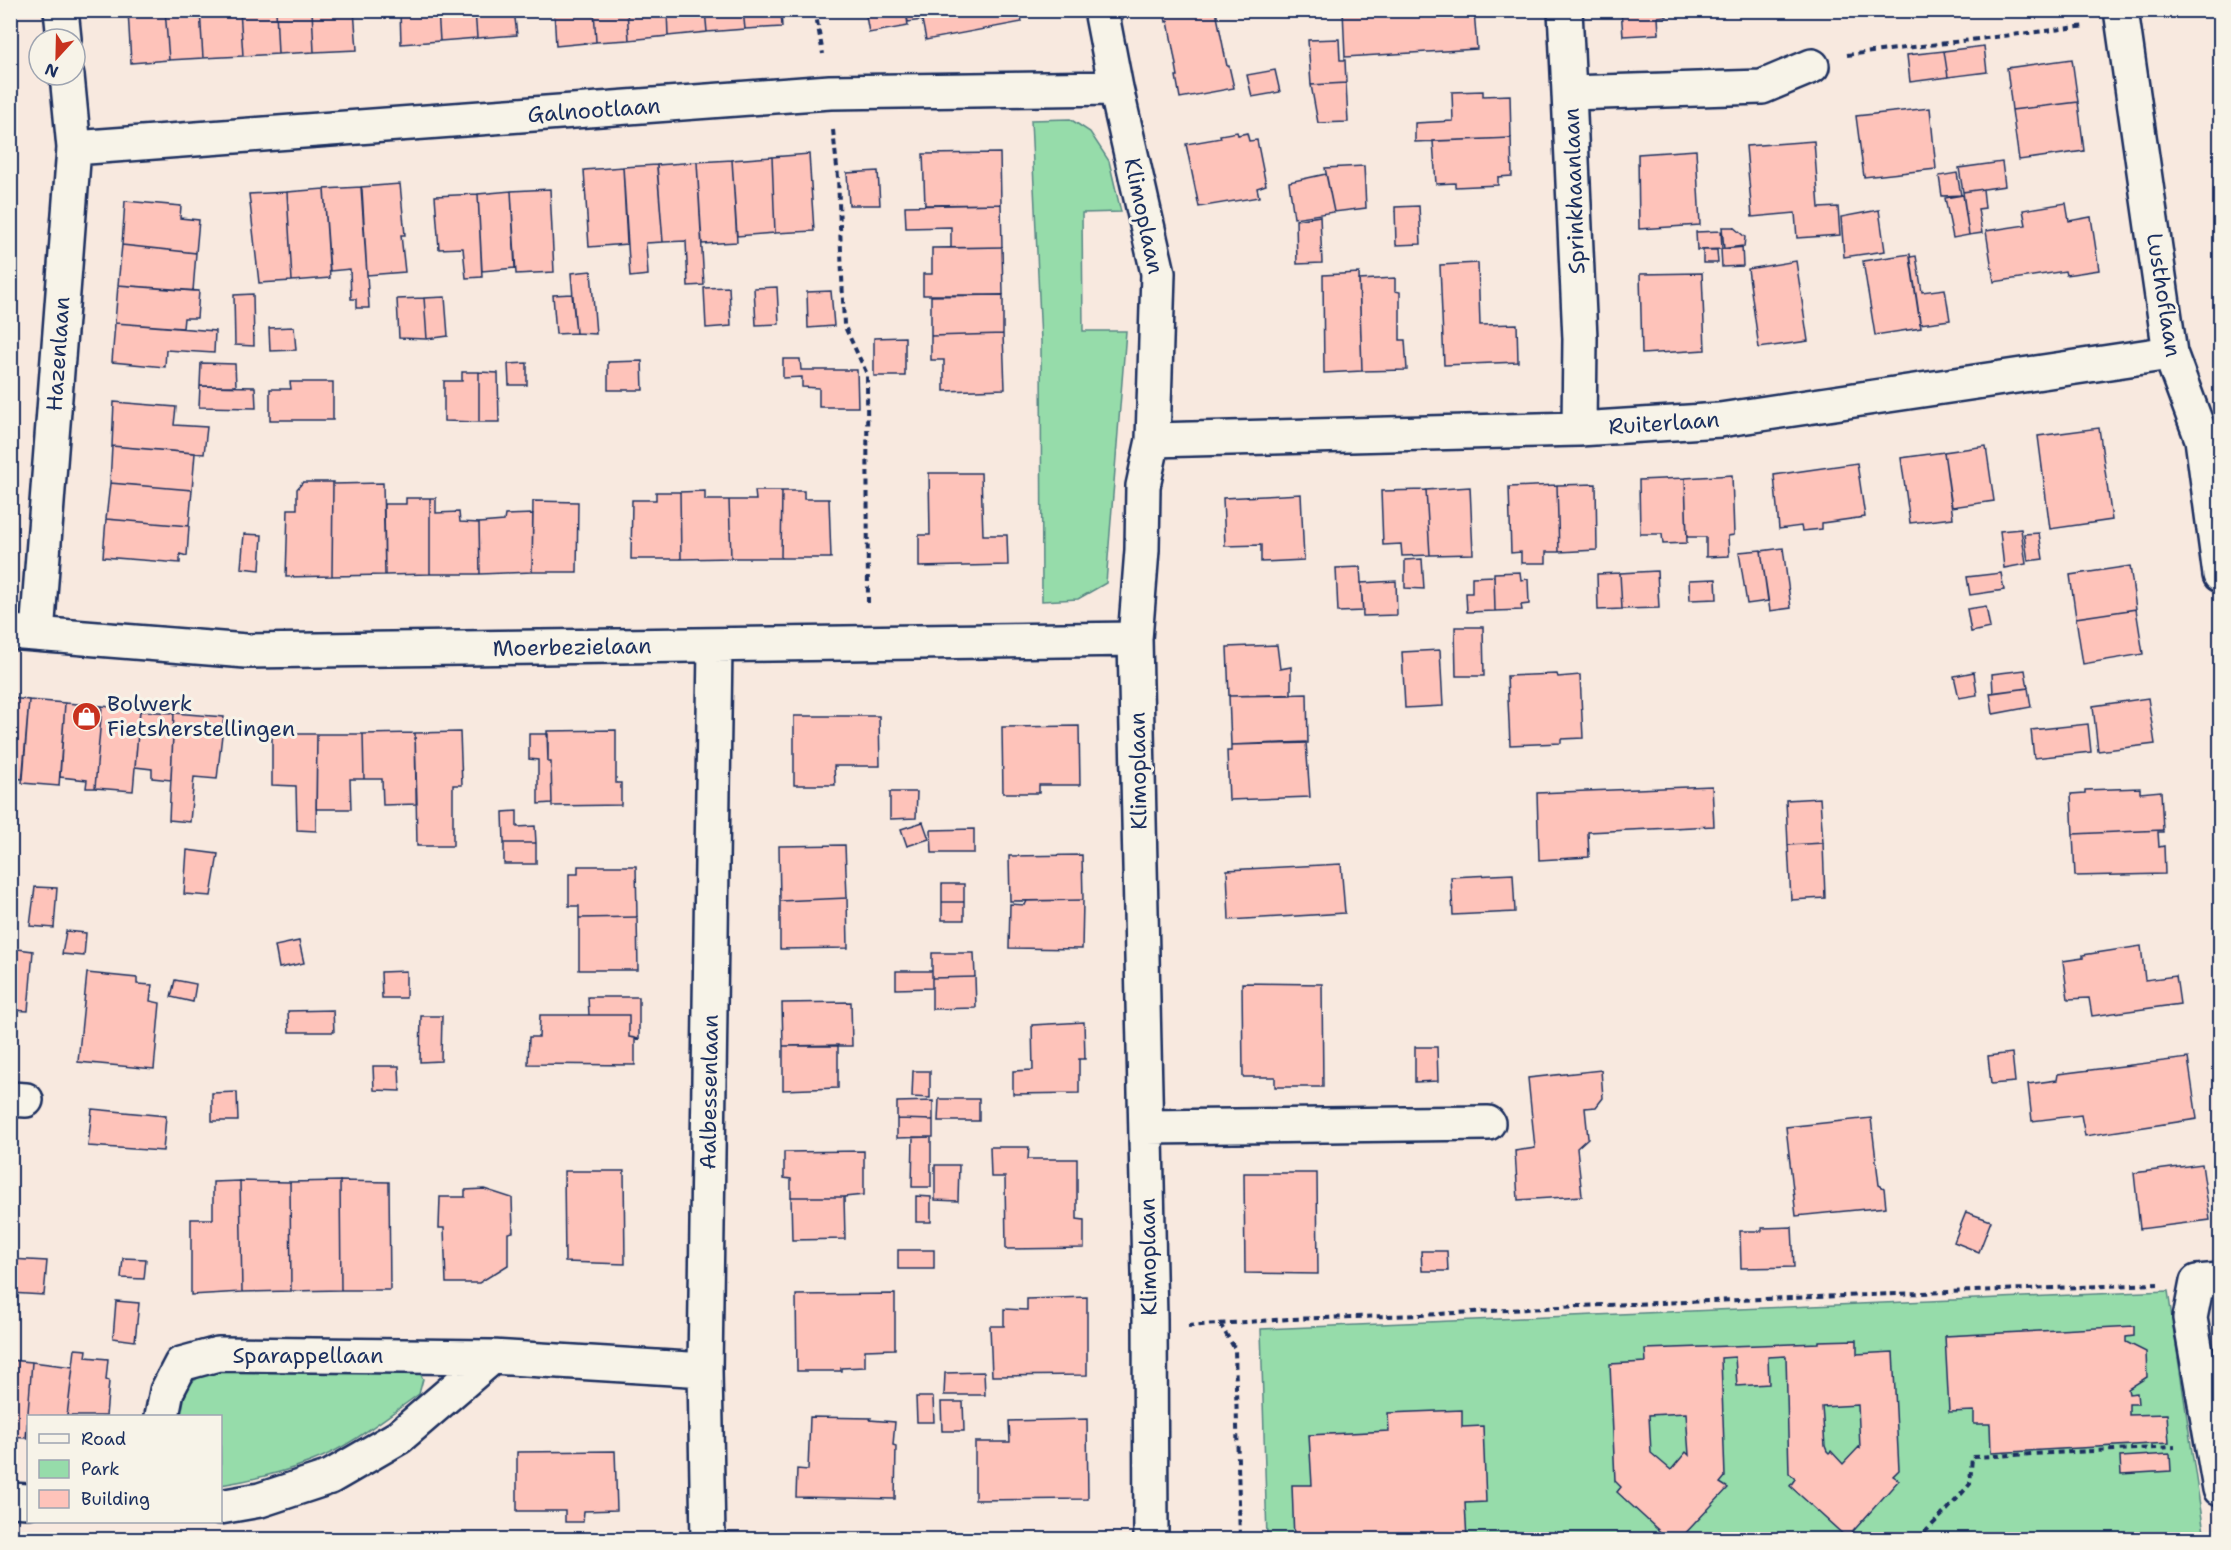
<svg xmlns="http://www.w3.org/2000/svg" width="2231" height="1550" font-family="'Shantell Sans',sans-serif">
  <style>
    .green { fill: #96dcaa; stroke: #588684; stroke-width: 1.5 }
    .building { fill: #fec3ba; stroke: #1b2f5e; stroke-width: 1.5; fill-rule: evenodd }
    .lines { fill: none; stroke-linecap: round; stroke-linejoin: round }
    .minor-casing { stroke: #1b2f5e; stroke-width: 38 }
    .path { stroke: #1b2f5e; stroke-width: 4; stroke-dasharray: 6 4.5; stroke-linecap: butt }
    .minor { stroke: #f7f3e8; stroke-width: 33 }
    .labels { text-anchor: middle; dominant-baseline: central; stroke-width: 6; stroke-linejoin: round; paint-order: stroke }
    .street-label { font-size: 22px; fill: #1b2f5e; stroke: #f7f3e8 }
    .poi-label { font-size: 22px; fill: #1b2f5e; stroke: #f7f3e8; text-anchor: start }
  </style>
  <rect width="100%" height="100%" fill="#f8e9df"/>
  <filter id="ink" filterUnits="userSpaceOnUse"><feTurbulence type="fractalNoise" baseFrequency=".0167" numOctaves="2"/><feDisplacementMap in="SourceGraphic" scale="12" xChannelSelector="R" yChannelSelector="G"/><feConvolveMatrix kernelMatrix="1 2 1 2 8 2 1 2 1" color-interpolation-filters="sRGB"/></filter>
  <g filter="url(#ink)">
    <!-- green -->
    <path class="green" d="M1070,119L1090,132L1109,161L1121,212L1082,213L1083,331H1126L1106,583L1078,599L1042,601L1041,341L1031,120Z
      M2168,1291L2205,1539H1267L1261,1329Z
      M416,1365L423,1379L419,1394C385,1418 350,1447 310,1462C281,1473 251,1480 221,1485L220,1416H177L182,1389L204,1374L256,1366Z"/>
    <!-- building -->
    <path class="building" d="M128,10H165L169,60L131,63Z
      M165,10H200L203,58L169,60Z
      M200,10H240L243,56L203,58Z
      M240,10H276L278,54L243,56Z
      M276,10H312L314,52L278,54Z
      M312,10H354L357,50L314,52Z
      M400,10H438L440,41L401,44Z
      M438,10H475L477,38L440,41Z
      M475,10H514L517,35L477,38Z
      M554,10H594L596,42L556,46Z
      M594,10H627L629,40L596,42Z
      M627,10H667L668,36L629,40Z
      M667,10H705L707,32L668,36Z
      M705,10H743L745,29L707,32Z
      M743,10H781L782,27L745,29Z
      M865,10H892L866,16Z
      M892,10H906L908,26L869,33L866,16Z
      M906,10H929V14L921,15L922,20L908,22Z
      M929,10H1020L1022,22L926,40L921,15L929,14Z
      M1164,10H1217L1216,11L1227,66H1229L1234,88L1180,98L1176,76H1178L1168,21L1166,22Z
      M1343,10H1474L1477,49L1345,57Z
      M1621,10H1666L1667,16L1658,17L1659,34L1623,36Z
      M1339,39L1340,60H1345L1346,83L1311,85L1308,40Z
      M1984,46L1987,72L1948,77L1944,51Z
      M1944,51L1948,77L1910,82L1907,55Z
      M2072,59L2078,102L2012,110L2007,68Z
      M1275,70L1280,92L1252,97L1247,75Z
      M1346,83L1348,122L1318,123L1311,85Z
      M1483,91V96L1510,95L1511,138L1415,142V123L1453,121L1452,92Z
      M2078,102L2084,151L2019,160L2012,110Z
      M1930,108L1936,169L1864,177L1856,116Z
      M1237,132L1238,135L1247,133L1249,141L1257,140L1266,185L1257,188L1259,197L1199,207L1186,144L1221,138L1220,135Z
      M1511,138L1512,176L1498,177V185L1455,187V183L1436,184L1433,141Z
      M1814,141L1819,208L1838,207L1840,235L1797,238L1795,213L1752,217L1746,146Z
      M1696,150L1700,225L1639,229L1638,154Z
      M1000,153L1001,204L925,205L923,154Z
      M809,154L814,231L775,233L772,157Z
      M772,157L775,233L737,236L732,160Z
      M732,160L737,242L702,244L697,162Z
      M697,162L704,285L688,286L686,241L663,242L657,168V165Z
      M2002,162L2005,186L1963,192L1959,168Z
      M657,165L663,242L646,243L648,275L630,277L623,167Z
      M1364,166L1366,208L1334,212L1325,168Z
      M623,167L627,244L589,247L584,170Z
      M878,171L880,205H849L847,173Z
      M1957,173L1961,195L1942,196L1939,176Z
      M1326,174L1334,212L1294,218L1289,182Z
      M400,184L405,235H401L405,272L367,275L361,187Z
      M361,187L362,190L369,308H356V299H351L350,269L330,271L324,189Z
      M324,189L330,278L292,281L287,192Z
      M550,189L554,272L516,274L511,191Z
      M1983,189L1985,208L1978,209L1982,233L1969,235L1963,192Z
      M511,191L515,268L482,271L478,194Z
      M287,192L292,281L259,283L249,194Z
      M478,194L482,277L466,278L463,248L439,249L435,196Z
      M1963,195L1969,235L1953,238L1945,198Z
      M125,201L181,206L180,218L199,220L196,253L122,245Z
      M2066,203L2069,221L2091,217L2099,270L2066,275L2065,271L1994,282L1986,231L2026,225L2023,210Z
      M1001,204L1002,247L951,248V227L906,228L905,206Z
      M1419,206L1421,244L1396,245L1395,207Z
      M1879,210L1885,251L1844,257L1841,217Z
      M1320,216L1322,263L1297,264L1296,220Z
      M1722,227H1733L1745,237L1744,247L1724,249Z
      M1721,231L1722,249L1697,250L1696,232Z
      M122,245L196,253L193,291L118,285Z
      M1742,246L1743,266L1722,267L1721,249Z
      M1002,247L1003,295H923V274H932V248Z
      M1703,250H1717L1718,263H1703Z
      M1910,254L1921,328L1875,335L1863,261Z
      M1916,256L1922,292L1945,289L1950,320L1920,324L1910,257Z
      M1796,261L1808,341L1759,348L1748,269Z
      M1478,263L1480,325L1517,324L1518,362L1444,365L1440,265Z
      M591,271L596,334L576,333L571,273Z
      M1359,273L1362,371L1324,373L1323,275Z
      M1702,273L1705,350L1642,354L1640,274Z
      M1395,278V291L1400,292V340H1405L1407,370L1362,371L1359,280Z
      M118,285L199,291L197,318H184L183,328L115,323Z
      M729,287L731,326L706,328L704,288Z
      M777,287L779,324L756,325L754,288Z
      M831,291L834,326L808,328L807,292Z
      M253,294L254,346L235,345L234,295Z
      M572,294L576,333L556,334L553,295Z
      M1003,295V334L931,336V296Z
      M445,297L448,336L427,339L424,298Z
      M424,298L427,339L399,338L397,299Z
      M115,323L215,331L214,353L166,350L165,367L112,362Z
      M294,327L296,350L270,351L269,328Z
      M1003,334L1005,389L944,391V360H931V336Z
      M905,337V376H874V338Z
      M783,359H800L801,370H857L858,407H819V388L802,387V377L783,378Z
      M642,361L643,390H608V362Z
      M201,363L235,364L236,386H200Z
      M527,363V385H509L508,364Z
      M462,372H479V422L444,421V381H462Z
      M479,372L498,373L499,422H479Z
      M290,382H333V420H270V389H291Z
      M200,386L255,387L256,408L199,407Z
      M114,402L176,407L174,425L207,427L204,454L112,446Z
      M2099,428L2112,520L2050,529L2038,436Z
      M112,446L195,453L192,490L110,483Z
      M1986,446L1994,501L1952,507L1944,452Z
      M1944,452L1953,518L1910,523L1901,458Z
      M1857,463L1865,517L1822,523V529L1802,531L1801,526L1779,529L1774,475Z
      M929,473H981L983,535H1007L1008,565L919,567V535H930Z
      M1732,475L1734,535L1728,536L1729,556L1706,557V537H1687L1685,478Z
      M1685,478L1687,543L1663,544L1662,534H1640L1639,480Z
      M303,482H333L332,576L286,577L288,509H297V489Z
      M110,483L192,490L189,526L106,519Z
      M383,483L385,575L332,576L333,484Z
      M1596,484L1597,550L1559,552L1557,485Z
      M1557,485L1559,552H1546V563H1521V552L1511,553L1509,487Z
      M1470,487L1473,554L1430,555L1426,490Z
      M1426,490L1430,555L1402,556L1401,544L1383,545L1381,491Z
      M705,491V500H729L731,558L681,559L680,492Z
      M755,491H782L781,558H731L729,500H756Z
      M782,491H804V499H829L831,558H781Z
      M656,492H680L681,559H631L632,500H656Z
      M1301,494L1304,560L1261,562V545L1225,546L1223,498Z
      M406,498H430V574L385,575L384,504H406Z
      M430,498H436V513L459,512L460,522L479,523L480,574H430Z
      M533,501L578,502L577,572H532Z
      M533,514L532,572L480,574L479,523L504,521L505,515Z
      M106,519L189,526L187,556L180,554V563L103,557Z
      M2021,529L2026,564L2004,568L2000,531Z
      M2039,533L2043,559L2028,561L2024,534Z
      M244,534L262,535L260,570L241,568Z
      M1783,548L1791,608L1770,611L1761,551Z
      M1761,550L1768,601L1747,604L1739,552Z
      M1422,559L1424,589L1405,588V560Z
      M2130,566L2136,609L2076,618L2070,575Z
      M1360,567L1363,611L1338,612L1336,568Z
      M1657,571L1659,608L1622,609L1620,573Z
      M1520,572L1521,580L1528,579L1529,604L1521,605L1522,610L1495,611L1494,573Z
      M1620,573L1622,609L1598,610L1597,574Z
      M2001,573L2004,590L1970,595L1967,577Z
      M1494,576L1495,611L1467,612L1466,593H1472V577Z
      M1716,579L1717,599L1690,600L1689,580Z
      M1396,581L1397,615L1363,616L1361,583Z
      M1986,606L1990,628L1971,632L1967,609Z
      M2136,609L2143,654L2083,664L2076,618Z
      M1455,627H1483L1484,676H1456Z
      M1277,645L1280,669L1291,667V695L1229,696L1227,647Z
      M1440,650L1443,706L1405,708L1402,652Z
      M2025,670L2028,688L1993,693L1992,674Z
      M1974,672L1977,695L1959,698L1954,676Z
      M1557,674L1558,677L1580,675L1583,738L1561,739V743L1510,745L1507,676Z
      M2028,688L2031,707L1993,714L1990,693Z
      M1307,694L1308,743L1231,745L1229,696Z
      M10,698L29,700L23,779L10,778Z
      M2148,698L2155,744L2098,751L2093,706Z
      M29,700L65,703L59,786L22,783Z
      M65,703L102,706L95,788H86L87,780L60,777Z
      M102,706L140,710L133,791L95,788Z
      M140,711L174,713L171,780L152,778V769L135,767Z
      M174,713L224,717L217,779L194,777L190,822L169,820Z
      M794,716H879L880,766H834L835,785H794Z
      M2088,724L2091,752L2034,758L2031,730Z
      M1079,726L1080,785H1039V793H1003L1002,727Z
      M616,730V783H621V805L552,806L551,762H548L547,731Z
      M460,732L462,785H453V846H417L415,733Z
      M415,733L417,804L383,805L382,779H364L363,734Z
      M272,734H317L316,831L297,830L296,786L272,785Z
      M317,734H363L364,779H350L351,809H316Z
      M529,734H548V762H551L552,803L538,804V760L529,759Z
      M1306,742L1310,797L1229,800L1227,751H1231V745Z
      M1712,786L1714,826L1588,832L1589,857L1539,860L1537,793Z
      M2140,788V793L2161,791L2163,830L2073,834L2071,794L2085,793V790Z
      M890,792H917L916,818L890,819Z
      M1820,798L1823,843L1788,845L1786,800Z
      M517,811V827L535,826L536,843H504L503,812Z
      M923,822L929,839L907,846L901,829Z
      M974,829V853H932L931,830Z
      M2163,830V832H2158L2159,847L2164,846L2165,874L2075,876L2073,834Z
      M504,843H536V864H504Z
      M1823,843L1825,898L1791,900L1788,845Z
      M845,845L847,898L780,901L779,846Z
      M187,850L218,854L211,896L184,894Z
      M1082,855L1083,900L1010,901L1009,856Z
      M1341,864L1345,913L1229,920L1227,870Z
      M578,866H636L637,917L579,918V906H569V874H578Z
      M1513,874L1515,912L1453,915L1451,877Z
      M942,884H964V902H942Z
      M35,887L57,888L54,928L30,926Z
      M847,898L848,948L780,949V901Z
      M1083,900L1082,949L1009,948L1010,904L1025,905L1027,901Z
      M942,902H964V920H942Z
      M637,917L638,970H579V918Z
      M66,931L86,933L84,956L62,954Z
      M299,941L304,963L279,968L275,946Z
      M2141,946L2145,980L2176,976L2180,1004L2092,1016L2089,998L2068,999L2063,961L2083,958V955Z
      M10,948L33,951L28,1011L10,1010Z
      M932,953H974L975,977L932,978Z
      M406,971V998H382L381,972Z
      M896,971H932V988L896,989Z
      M87,973L137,978V984L152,985L150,1001L160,1003L154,1069L78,1062Z
      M975,977L976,1008L932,1009V978Z
      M175,980L196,984L193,1002L171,997Z
      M1242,983L1322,984L1323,1087H1275V1077H1243Z
      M588,997H639V1039L629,1037V1015H589Z
      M851,1002L852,1046H783L782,1003Z
      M333,1010L334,1032H289L288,1011Z
      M540,1015H629V1037L635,1038V1065L528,1064L529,1037H539Z
      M421,1016H442L441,1061L420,1062Z
      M1084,1022L1085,1059H1079V1093L1013,1094V1071L1033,1070L1032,1025Z
      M838,1045V1088L783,1090V1046Z
      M1415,1047H1437L1438,1081L1415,1082Z
      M2012,1053L2015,1082L1991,1084L1988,1056Z
      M2188,1058L2197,1119L2085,1136L2081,1115L2032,1121L2028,1084L2057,1080L2058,1074Z
      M373,1066H399L400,1091L374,1090Z
      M1601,1070L1603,1098L1596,1107L1585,1108L1588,1138L1577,1148L1582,1196L1518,1200L1515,1151L1535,1148L1528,1078Z
      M913,1071H930V1098L912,1097Z
      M237,1092L238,1121H212V1093Z
      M939,1099H979V1121H938Z
      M933,1101V1120L897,1119V1102Z
      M92,1109L166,1116L163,1151L88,1146Z
      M1871,1118L1879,1185L1884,1188L1886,1207L1796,1216L1786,1127Z
      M897,1119L933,1120V1137L897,1138Z
      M913,1137H931V1187H912Z
      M990,1147H1029L1028,1159H1077V1219L1084,1220V1248L1006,1249L1005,1177H991Z
      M864,1151V1195L844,1197H791V1179L784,1178V1152Z
      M2202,1164L2210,1220L2140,1229L2134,1173Z
      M935,1165H959L958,1201L935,1200Z
      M564,1171H624L625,1264L565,1262Z
      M1244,1173H1317L1318,1274L1245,1273Z
      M240,1181L242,1292L191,1295V1219H213V1182Z
      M240,1181L290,1182L291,1291L242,1292Z
      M340,1181L389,1182L390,1290H341Z
      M340,1181L341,1290L291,1291L290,1182Z
      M484,1189L512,1198L513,1232L508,1233V1265L479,1283H446L444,1228H439L440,1197H465V1190Z
      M916,1196L931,1197V1222H916Z
      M791,1197H844L845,1239L792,1240Z
      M1966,1212L1991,1221L1979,1252L1954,1242Z
      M1792,1227L1794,1267L1741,1268L1740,1231H1762V1228Z
      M898,1250H934V1269H898Z
      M1421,1251H1447L1448,1271H1422Z
      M123,1258L146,1259L144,1279L121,1278Z
      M10,1259L47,1261L44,1295L10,1293Z
      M895,1294V1349L865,1350V1367L841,1368V1371H797L796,1295Z
      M1087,1297V1375L992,1376L990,1326H1004V1309L1027,1310V1299Z
      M116,1301L139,1303L135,1341L113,1338Z
      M2134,1326V1336L2126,1337V1342L2146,1352L2147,1377L2128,1389L2129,1394L2137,1393L2138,1404H2129V1415L2167,1414L2169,1443L1991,1453L1990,1424H1974V1411L1949,1412L1945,1336Z
      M1857,1340V1354L1893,1352L1899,1470L1893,1476L1899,1480L1847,1538L1790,1486L1795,1479L1789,1473L1786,1356L1768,1357L1769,1384L1737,1386L1735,1357L1721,1358L1725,1477L1720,1483L1728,1488L1679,1540H1669L1617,1492L1621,1487L1615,1481L1610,1364L1646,1362L1645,1349L1819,1343V1341ZM1858,1405L1860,1448L1859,1447L1843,1464L1831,1451L1829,1453L1827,1451L1825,1446L1822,1407ZM1686,1413L1689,1455L1686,1452L1671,1470L1651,1453L1649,1415Z
      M75,1349L87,1350L86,1357L108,1359L106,1380L109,1381L106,1416H67Z
      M10,1360L32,1362L26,1438L10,1437Z
      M32,1362L73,1367L67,1416H28V1439L26,1438Z
      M984,1372L985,1395H944L945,1373Z
      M916,1397H933L934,1422H917Z
      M941,1402H963L964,1431H942Z
      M1462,1410V1427L1483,1426L1486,1502L1465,1503L1467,1540H1294L1292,1485H1312L1309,1435L1389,1431L1388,1413Z
      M810,1417L871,1418L870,1420L895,1422L893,1445L896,1446L895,1499L796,1497L797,1469L808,1470Z
      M1087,1419L1088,1499L975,1500V1442H1010L1009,1421Z
      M615,1451L617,1510L584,1511L583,1522H565V1511H517V1452Z
      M2170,1454L2171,1471L2121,1474L2120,1457Z
      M349,1536H409V1540H349Z"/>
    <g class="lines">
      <defs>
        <path id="minor" d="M61,10L64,39
          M1101,10L1116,88L1158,273L1153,440L1143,486L1142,550L1135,639L1150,1319L1151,1540
          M1565,10L1569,93
          M2121,10L2170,353L2202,439L2220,575
          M74,148L830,92L1116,88
          M1579,429L1580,339L1569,93L1762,87L1812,66
          M1153,440L1579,429L1720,420L2170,353
          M10,632L246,651L1135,639
          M37,634L74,148L67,75
          M10,1099L26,1100
          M1146,1127L1488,1123
          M2220,1280L2197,1282L2190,1318L2220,1489
          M162,1416L167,1391L181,1364L218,1354L492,1357L705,1370
          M10,1500L28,1501
          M220,1507L260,1500L330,1477L399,1437L492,1357
          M708,1540L705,1370L715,645"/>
      </defs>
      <!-- minor casing -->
      <use href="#minor" class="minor-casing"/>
      <!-- path -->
      <path class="path" d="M815,10L823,54
        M1847,55L2086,26
        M833,130L838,177L844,325L867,374L868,606
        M1220,1324L1235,1349L1240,1540
        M1188,1326L1289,1319L1421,1315L1579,1306L2158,1284
        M1917,1540L1947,1510L1970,1484L1972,1457L2175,1447"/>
      <!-- minor -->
      <use href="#minor" class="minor"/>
    </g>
  </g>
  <!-- icons -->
  <defs>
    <symbol id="shop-disc" viewBox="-11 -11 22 22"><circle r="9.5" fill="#c8321e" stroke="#f7f3e8"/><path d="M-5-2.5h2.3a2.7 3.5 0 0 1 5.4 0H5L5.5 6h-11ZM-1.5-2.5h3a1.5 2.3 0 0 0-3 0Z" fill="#fff"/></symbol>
  </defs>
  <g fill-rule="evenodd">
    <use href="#shop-disc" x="70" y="700" width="33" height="33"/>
  </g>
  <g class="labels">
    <!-- street labels -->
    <g class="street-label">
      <text transform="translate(594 110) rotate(-4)">Galnootlaan</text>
      <text transform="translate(1574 191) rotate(-92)">Sprinkhaanlaan</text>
      <text transform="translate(1144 216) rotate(78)">Klimoplaan</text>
      <text transform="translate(2164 295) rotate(81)">Lusthoflaan</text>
      <text transform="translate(58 354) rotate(-86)">Hazenlaan</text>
      <text transform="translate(1664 423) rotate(-4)">Ruiterlaan</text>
      <text transform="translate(572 647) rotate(-1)">Moerbezielaan</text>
      <text transform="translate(1138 771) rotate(-91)">Klimoplaan</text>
      <text transform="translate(709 1092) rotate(-89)">Aalbessenlaan</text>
      <text transform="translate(1148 1257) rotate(-91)">Klimoplaan</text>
      <text x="308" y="1355">Sparappellaan</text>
    </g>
    <!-- poi labels -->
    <g class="poi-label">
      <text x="107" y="703">Bolwerk<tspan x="107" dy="25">Fietsherstellingen</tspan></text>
    </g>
  </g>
  <!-- margin -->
  <rect width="2231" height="1550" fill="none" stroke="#f7f3e8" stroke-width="36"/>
  <rect x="18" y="18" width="2195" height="1514" fill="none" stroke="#1b2f5e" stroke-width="2" filter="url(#ink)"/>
  <!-- legend -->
  <rect x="27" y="1415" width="195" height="108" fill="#f7f3e8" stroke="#9fa5b1" stroke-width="1.5"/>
  <rect x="39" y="1434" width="30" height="9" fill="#f7f3e8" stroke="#9fa5b1" stroke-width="1.5"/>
  <text x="81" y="1445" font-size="18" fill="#1b2f5e">Road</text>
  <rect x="39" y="1460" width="30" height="18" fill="#96dcaa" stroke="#9fa5b1" stroke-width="1.5"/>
  <text x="81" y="1475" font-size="18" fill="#1b2f5e">Park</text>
  <rect x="39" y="1490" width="30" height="18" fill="#fec3ba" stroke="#9fa5b1" stroke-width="1.5"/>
  <text x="81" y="1505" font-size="18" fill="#1b2f5e">Building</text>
  <!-- north arrow -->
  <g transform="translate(57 57) rotate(202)"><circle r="28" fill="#f7f3e8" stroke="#9fa5b1" stroke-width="1.5"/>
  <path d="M0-4.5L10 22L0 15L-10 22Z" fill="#c8321e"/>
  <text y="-9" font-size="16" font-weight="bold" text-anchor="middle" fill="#1b2f5e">N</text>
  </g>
</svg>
